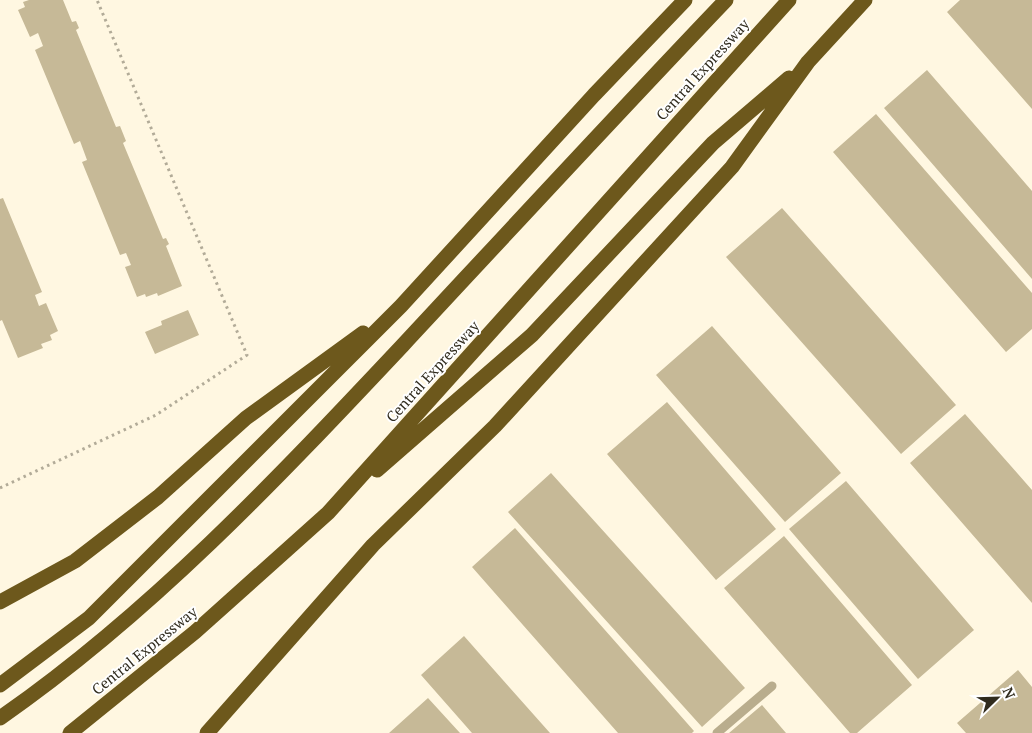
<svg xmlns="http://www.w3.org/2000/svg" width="1032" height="733" font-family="'PT Serif',serif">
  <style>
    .building { fill: #c6b997 }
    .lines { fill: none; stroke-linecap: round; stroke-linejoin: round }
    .path { stroke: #b2ab98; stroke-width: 3; stroke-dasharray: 2.5 4; stroke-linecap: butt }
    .lane { stroke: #b9ad8d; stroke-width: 9 }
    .highway { stroke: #6d581c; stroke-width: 15 }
    .labels { text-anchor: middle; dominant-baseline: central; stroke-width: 4; stroke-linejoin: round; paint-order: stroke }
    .street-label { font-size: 15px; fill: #302b1d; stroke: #fff }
  </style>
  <rect width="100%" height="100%" fill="#fff7e1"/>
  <!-- building -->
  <path class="building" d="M29,0H63L72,22L76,21L79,28L76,30L116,127L120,126L126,141L123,143L163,239L166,238L169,244L166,246L182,286L158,296L157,293L146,297L145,294L137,297L125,267L131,265L126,253L120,255L82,162L87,160L80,141L74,144L35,50L43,46L38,33L30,37L18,10L25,7L23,2Z
    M960,0H1032V109L947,12Z
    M927,70L1032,191V279L884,108Z
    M876,114L1032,293V329L1006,352L833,152Z
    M3,198L42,292L35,295L39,306L46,303L58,331L50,335L52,340L41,344L43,348L18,358L2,320L0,321V199Z
    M782,208L956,405L901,454L726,257Z
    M188,310L199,335L155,354L145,332L162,325L161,321Z
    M712,326L841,473L785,522L656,375Z
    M667,402L776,529L716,580L607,454Z
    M965,414L1032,490V603L910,463Z
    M551,473L745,688L702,727L508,512Z
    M846,481L974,630L918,679L789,529Z
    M515,528L694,731L692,733H618L472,567Z
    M784,536L912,685L857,733H850L724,588Z
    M464,636L550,733H472L421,675Z
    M1018,670L1032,687V733H966L957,723Z
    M428,698L460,733H389Z
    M762,705L786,733H729Z"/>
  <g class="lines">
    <!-- path -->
    <path class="path" d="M0,488L156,415L247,355L97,0"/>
    <!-- lane -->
    <path class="lane" d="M717,733L772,686"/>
    <!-- highway -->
    <path class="highway" d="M377,470L532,335L713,143L789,78
      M0,602L75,561L158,497L246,418L363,333
      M0,685L89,618L401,306L594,95L685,0
      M0,718C151,613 277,479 403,345C510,230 617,114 726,0
      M70,733L195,632L328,513L789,0
      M207,733L373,545L495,426L732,167L808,62L865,0"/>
  </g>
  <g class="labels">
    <!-- street labels -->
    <g class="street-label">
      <text transform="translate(702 69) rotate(-48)">Central Expressway</text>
      <text transform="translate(432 371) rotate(-48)">Central Expressway</text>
      <text transform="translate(144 650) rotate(-39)">Central Expressway</text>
    </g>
  </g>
  <!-- north arrow -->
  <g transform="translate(997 698) rotate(67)" stroke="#ffffff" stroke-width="4" paint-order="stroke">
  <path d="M0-4L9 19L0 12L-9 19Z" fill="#302b1d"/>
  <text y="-8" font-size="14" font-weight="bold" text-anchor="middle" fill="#302b1d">N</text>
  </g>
</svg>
